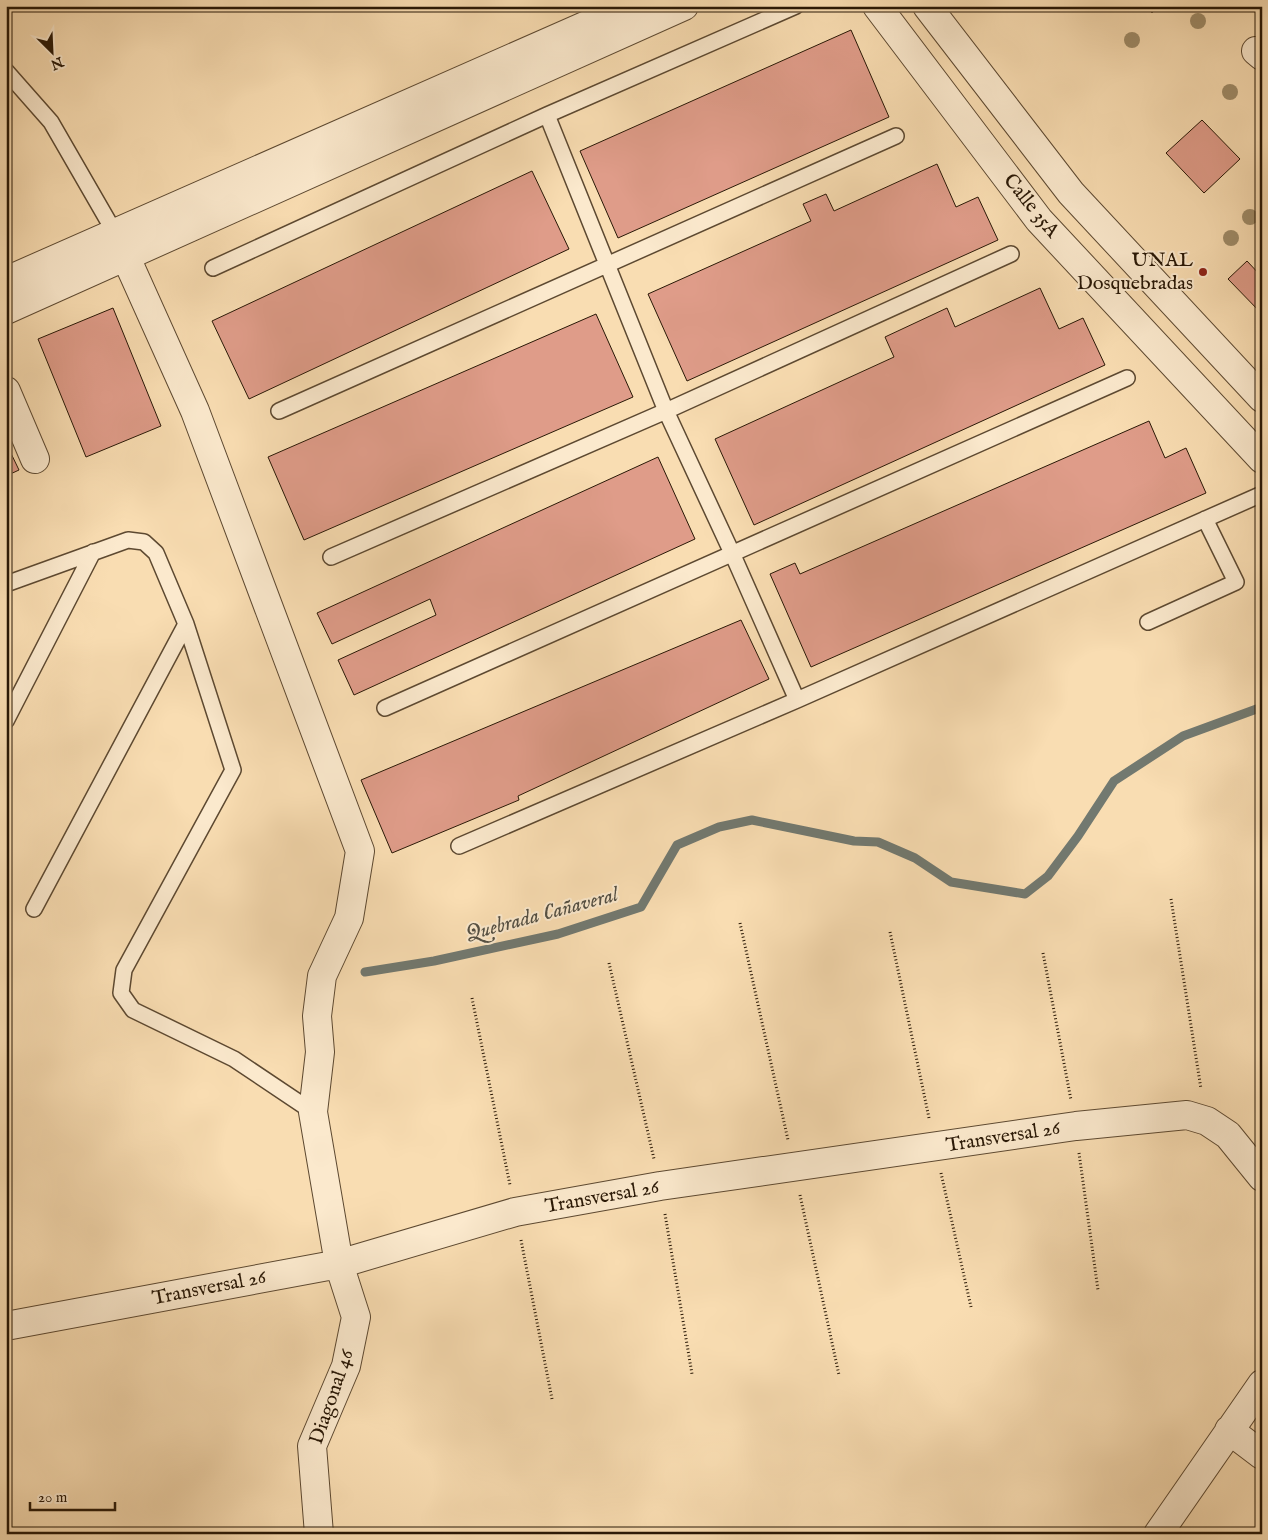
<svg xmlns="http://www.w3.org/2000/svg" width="1268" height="1540" font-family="'IM FELL English',serif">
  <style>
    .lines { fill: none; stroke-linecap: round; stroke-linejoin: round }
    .stream { stroke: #727970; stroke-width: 9 }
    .building { fill: #df9c89; stroke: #291806 }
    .lane-casing { stroke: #5d4931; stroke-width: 18 }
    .street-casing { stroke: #5d4931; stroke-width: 30 }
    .path { stroke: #291806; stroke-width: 3; stroke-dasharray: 1 2.5; stroke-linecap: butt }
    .lane { stroke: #fbe9cd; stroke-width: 15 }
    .street { stroke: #fbe9cd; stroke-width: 28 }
    .tree { fill: #9f8c69 }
    .poi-dot { fill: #8f2418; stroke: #fbe9cd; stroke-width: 2 }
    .labels { text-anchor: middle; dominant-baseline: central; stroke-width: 4; stroke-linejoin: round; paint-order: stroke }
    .street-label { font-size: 20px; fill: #291806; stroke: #fbe9cd }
    .poi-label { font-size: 20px; fill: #291806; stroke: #fbe9cd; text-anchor: end }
    .water-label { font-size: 21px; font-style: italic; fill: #545044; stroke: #fbe9cd }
  </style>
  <rect width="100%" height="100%" fill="#f9ddb2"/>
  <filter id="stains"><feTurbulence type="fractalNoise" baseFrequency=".004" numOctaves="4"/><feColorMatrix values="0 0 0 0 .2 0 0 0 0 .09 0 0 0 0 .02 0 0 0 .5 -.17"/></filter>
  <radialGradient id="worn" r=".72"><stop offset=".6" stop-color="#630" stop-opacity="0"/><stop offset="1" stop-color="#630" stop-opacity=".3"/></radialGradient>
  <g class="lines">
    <!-- stream -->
    <path class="stream" d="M365,972L434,961L558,934L641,907L677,845L719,827L752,820L854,841L878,842L915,858L951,882L1025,894L1048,876L1078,836L1114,781L1183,736L1262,707"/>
  </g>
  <!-- building -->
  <path class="building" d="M1145,6H1159L1152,13Z
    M851,30L889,117L618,238L580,151Z
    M1202,120L1240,159L1204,193L1166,153Z
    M937,164L956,207L978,197L998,240L687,381L648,294L811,221L803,204L826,194L834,211Z
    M532,171L569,249L249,399L212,321Z
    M1247,261L1262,277V314L1228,279Z
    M1040,288L1059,329L1083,318L1105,365L754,525L715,439L894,357L885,337L947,308L955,327Z
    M113,308L161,426L86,457L38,339Z
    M596,314L633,397L304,540L268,457Z
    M1149,421L1165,458L1186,448L1206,493L811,667L770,574L795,563L800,574Z
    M6,443L19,470L6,476Z
    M658,457L695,539L354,695L338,660L436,615L430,599L332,644L317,613Z
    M741,620L769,679L518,796L519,800L392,853L361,780Z"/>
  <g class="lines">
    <defs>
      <path id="lane" d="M6,71L51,122L115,233
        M547,115L666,411L732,553L797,700
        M213,268L547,115L796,6
        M279,411L896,136
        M331,557L666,411L1011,254
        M6,584L128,540L144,542L156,553L186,624L233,770L124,970L121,993L133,1010L234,1059L313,1112
        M1148,622L1236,582L1205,519
        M385,708L1127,378
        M6,721L93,552
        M459,846L797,700L1262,494
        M34,909L186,624"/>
      <path id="street" d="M877,6L1039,220L1262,459
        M927,6L1071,193L1262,398
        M1256,51L1262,56
        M115,233L195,411L360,851L349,918L322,976L317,1016L320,1052L313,1112L339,1264L356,1317L346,1366L312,1446L319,1534
        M6,281L630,6
        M6,310L684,6
        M6,391L35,459
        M6,1326L339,1264L515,1212L660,1186L1076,1126L1187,1115L1207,1121L1228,1135L1262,1177
        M1229,1430L1262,1455
        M1158,1534L1262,1384"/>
    </defs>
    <!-- lane casing -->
    <use href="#lane" class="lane-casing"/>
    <!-- street casing -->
    <use href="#street" class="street-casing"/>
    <!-- path -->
    <path class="path" d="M1262,236L1257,244L1262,249
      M1171,899L1201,1089
      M740,923L788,1140
      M890,932L929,1118
      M1043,953L1071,1100
      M609,963L654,1159
      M472,998L510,1185
      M1079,1153L1098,1290
      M941,1173L971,1307
      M800,1195L839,1375
      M665,1214L692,1374
      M521,1240L552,1399"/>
    <!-- lane -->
    <use href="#lane" class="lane"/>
    <!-- street -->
    <use href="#street" class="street"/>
  </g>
  <!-- trees -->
  <g class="tree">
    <circle cx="1198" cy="21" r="8"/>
    <circle cx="1132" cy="40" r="8"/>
    <circle cx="1230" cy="92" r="8"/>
    <circle cx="1250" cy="217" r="8"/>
    <circle cx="1231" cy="238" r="8"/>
  </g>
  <!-- markers -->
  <circle class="poi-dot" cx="1203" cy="272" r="5"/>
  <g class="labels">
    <!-- street labels -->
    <g class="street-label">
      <text transform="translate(1031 206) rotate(51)">Calle 35A</text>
      <text transform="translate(1003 1137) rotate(-9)">Transversal 26</text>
      <text transform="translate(602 1197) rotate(-10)">Transversal 26</text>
      <text transform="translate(209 1288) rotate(-11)">Transversal 26</text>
      <text transform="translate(332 1397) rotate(-71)">Diagonal 46</text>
    </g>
    <!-- poi labels -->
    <g class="poi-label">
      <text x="1193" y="260">UNAL<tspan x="1193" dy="23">Dosquebradas</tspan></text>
    </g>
    <!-- water labels -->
    <g class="water-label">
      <text transform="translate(542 915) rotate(-15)">Quebrada Cañaveral</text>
    </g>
  </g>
  <!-- margin -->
  <rect width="1268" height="1540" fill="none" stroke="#f9ddb2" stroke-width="25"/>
  <rect x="8" y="8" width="1253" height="1525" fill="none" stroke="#291806" stroke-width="2.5"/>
  <rect x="12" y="12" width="1243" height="1515" fill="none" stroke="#291806"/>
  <!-- north arrow -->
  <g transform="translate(52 52) rotate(156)" stroke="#fbe9cd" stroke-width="4" paint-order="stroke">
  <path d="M0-4L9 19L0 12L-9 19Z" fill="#291806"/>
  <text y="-8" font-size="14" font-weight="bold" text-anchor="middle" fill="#291806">N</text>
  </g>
  <!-- scale -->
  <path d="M30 1502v8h85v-8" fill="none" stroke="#291806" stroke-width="2.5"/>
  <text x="38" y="1502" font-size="15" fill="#291806" stroke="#fbe9cd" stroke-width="4" paint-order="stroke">20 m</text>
  <rect width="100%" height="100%" filter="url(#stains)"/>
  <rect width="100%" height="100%" fill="url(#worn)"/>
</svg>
